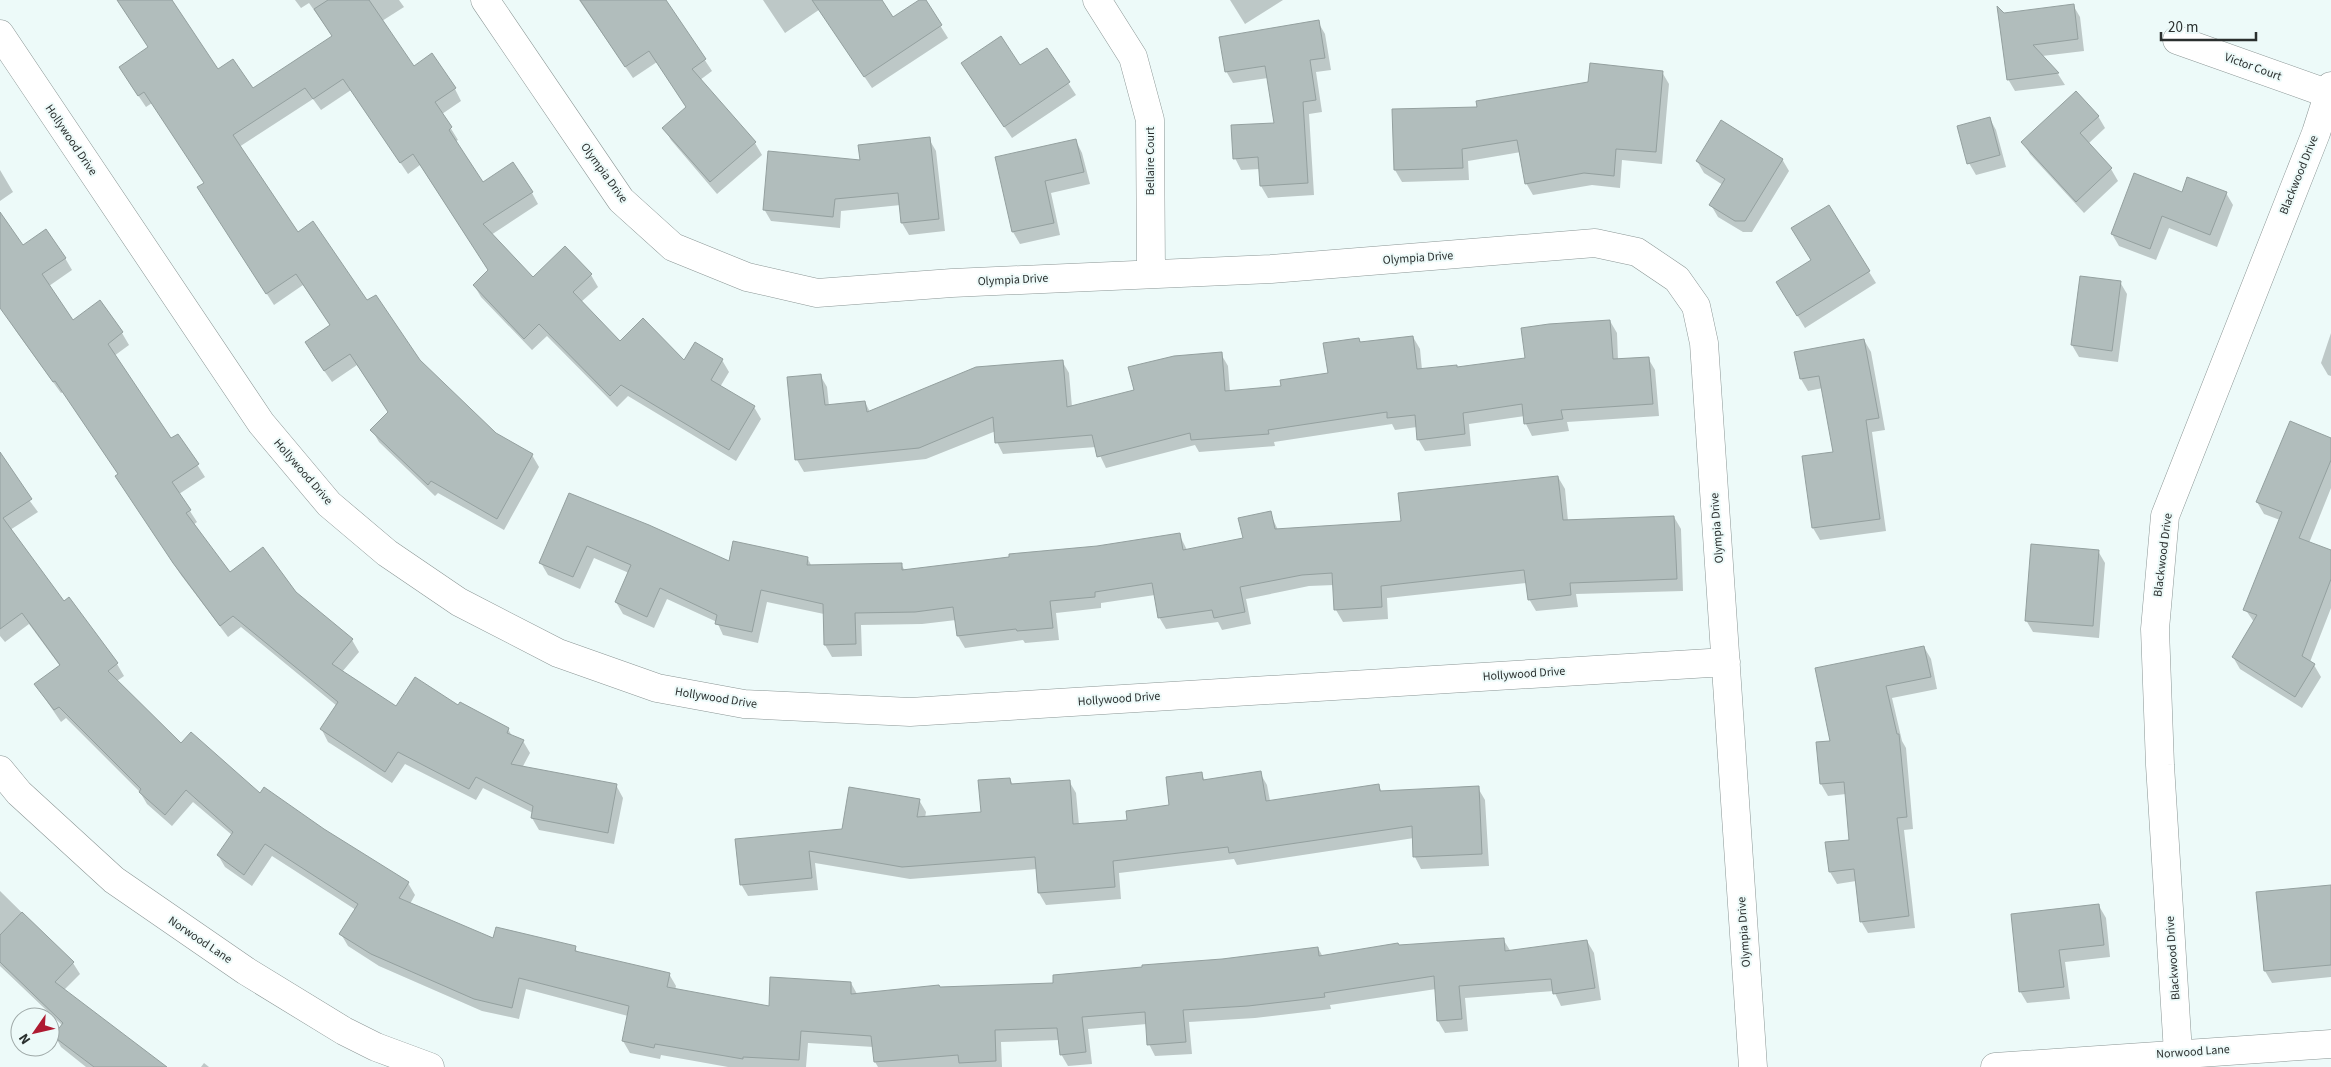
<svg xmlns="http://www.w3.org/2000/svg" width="2331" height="1067" font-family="'Source Sans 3',sans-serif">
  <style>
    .shadow { fill: #0003 }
    .building { fill: #b1bdbc; stroke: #94a09f }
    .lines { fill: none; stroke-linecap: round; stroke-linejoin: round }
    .street-casing { stroke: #8b9695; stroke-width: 29 }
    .secondary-casing { stroke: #8b9695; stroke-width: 29 }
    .street { stroke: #fff; stroke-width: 28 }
    .secondary { stroke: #fff; stroke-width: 28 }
    .labels { text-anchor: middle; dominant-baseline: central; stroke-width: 4; stroke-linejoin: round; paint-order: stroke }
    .street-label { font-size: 12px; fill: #2a2f2e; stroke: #edfaf9 }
  </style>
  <rect width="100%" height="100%" fill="#edfaf9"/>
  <!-- shadow -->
  <path class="shadow" d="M117,0H170L217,71L252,90L333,37L309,3L301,8L295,0H399L404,7L382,21L413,67L455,89L461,101L442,114L458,140L455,142L483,184L532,193L538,204L491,235L533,279L591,275L598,287L581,302L620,342L684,362L722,360L729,372L720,387L754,407L761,419L736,461L628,396L617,407L547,336L532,350L481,297L474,285L489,271L420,165L408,174L351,90L321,110L313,99L239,147L297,233L367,302L419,361L495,434L532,455L539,467L504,530L438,493L435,496L379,442L372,430L389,412L357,365L332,382L313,355L331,326L303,285L274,305L206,200L205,183L152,103L146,107L127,79L149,48Z
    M579,0H665L712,71L700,80L755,143L762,155L717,194L671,140L664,128L687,108L657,62L633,78Z
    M763,0H828L829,3L785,33Z
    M853,0H880L893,19L924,0L948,38L872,88L833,30Z
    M1230,0H1283L1245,24Z
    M2073,5L2080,17L2084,51L2042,56L2058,74L2065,85L2015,91L2008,79L2003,15Z
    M1318,22L1325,34L1331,70L1316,72L1322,112L1309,114L1314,195L1268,198L1261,186L1260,169L1241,170L1235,158L1276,124L1268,78L1233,83L1226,71Z
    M1046,49L1076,95L1012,138L969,75L1020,67Z
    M1662,72L1669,84L1662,164L1622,160L1620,188L1592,185L1533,195L1526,183L1521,152L1468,161L1469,180L1402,182L1395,170L1479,108Z
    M2098,116L2105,128L2088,144L2111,169L2118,181L2084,213L2030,154L2023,142Z
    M1990,119L1996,130L2006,167L1976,175L1969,163Z
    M929,139L936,151L945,231L909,235L902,223L901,205L841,211L840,228L771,221L764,209L861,162Z
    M1076,141L1082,153L1090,184L1051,193L1060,235L1020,244L1013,232L996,158Z
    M1782,159L1789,171L1752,232H1743L1718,217L1711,205L1723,185L1704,173L1697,161Z
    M0,170L13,192L0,201Z
    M2226,193L2233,205L2217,247L2169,228L2156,260L2119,246L2112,234L2182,194Z
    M1828,206L1876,283L1805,328L1785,295L1813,261Z
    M0,214L22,247L65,258L72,270L49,286L73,321L100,302L122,333L129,345L114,356L171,440L178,435L205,477L179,494L197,522L193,525L230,574L295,593L352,640L359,652L342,672L396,708L459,706L508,729L512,736L523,741L530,753L522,768L616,785L623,798L614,844L539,830L532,818L533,813L483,788L476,800L405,764L392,783L328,742L322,730L337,706L241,627L228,637L181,575L124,488L119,475L63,392L61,393L16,331L0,304Z
    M2120,282L2127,294L2118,362L2079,357L2072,345Z
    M1610,321L1617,333L1618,360L1648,358L1655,370L1659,416L1567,422L1569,431L1532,436L1526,424L1525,416L1469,424L1471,446L1425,451L1418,439L1417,427L1395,430L1392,424L1274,442L1275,446L1199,452L1195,445L1106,468L1096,447L1003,454L997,442L996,431L926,459L804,472L797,460L820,375L827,387L829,406L865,402L870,412L1062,361L1069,373L1072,407L1135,391L1221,354L1228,366L1230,392L1282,387L1329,374L1359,339L1361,343L1413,337L1420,349L1422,370L1458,369L1527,359Z
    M2331,333V376L2328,375L2321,363Z
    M1864,340L1871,352L1885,430L1872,432L1886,531L1820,540L1813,528L1834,453L1823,388L1808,391L1801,379Z
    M2331,439V488L2309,543L2331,552V608L2310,662L2314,665L2321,677L2302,708L2240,669L2233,657L2254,622L2245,609L2280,520L2264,514L2257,502Z
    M0,461L38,512L10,530L63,603L68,599L117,664L124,676L117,681L181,745L408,883L415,895L410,904L494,940L575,948L578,953L669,974L676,986L675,990L770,1007L851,983L857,994L1055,984L1318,948L1323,957L1399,947L1503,939L1511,952L1587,941L1594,953L1601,1000L1561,1006L1554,991L1465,998L1468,1031L1445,1033L1438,1021L1436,989L1330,1005L1331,1009L1255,1018L1189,1022L1192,1054L1155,1056L1149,1044L1147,1024L1088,1029L1092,1064L1068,1066L1061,1054L1060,1040L1001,1042L1002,1067H878L875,1062L874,1047L808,1043L806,1067H728L661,1055L660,1059L630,1053L623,1041L628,1016L526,989L519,1019L482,1011L379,966L348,946L341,934L356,910L272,856L252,886L225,867L218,855L232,835L193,802L172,826L147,804L140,792L66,718L61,722L35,684L60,666L29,624L5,642L0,636Z
    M1558,477L1565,489L1568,521L1674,517L1681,529L1683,591L1576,594L1578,607L1536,611L1529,599L1527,583L1387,598L1388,619L1343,622L1336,610L1334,585L1309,586L1246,599L1251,624L1222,630L1218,622L1166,629L1159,617L1155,595L1101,603V608L1056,613L1059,640L1025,643L1023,640L965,648L958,636L956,620L922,624L861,625L862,656L832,657L825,645L824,614L767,602L758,643L723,635L717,622L667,599L654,628L623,614L616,602L629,573L594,558L580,589L548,575L541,563L570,494L730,563L808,559L812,567L901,564L905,571L1097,547L1179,534L1187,550L1244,539L1270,513L1278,530L1402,523Z
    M2098,551L2105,563L2099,638L2033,632L2026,620Z
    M1924,647L1931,659L1937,689L1892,698L1902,741L1906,748L1913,829L1904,830L1915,928L1868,933L1861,921L1856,881L1837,884L1830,872L1850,841L1846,794L1828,796L1821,784L1831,742Z
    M1201,773L1205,781L1260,773L1267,785L1270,801L1378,785L1382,792L1478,788L1485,800L1489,866L1421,869L1415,857L1414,838L1237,865L1234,859L1119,873L1121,899L1046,905L1039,893L1037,869L910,879L815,863L818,890L748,896L741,884L843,830L919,800L926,812L925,818L982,813L1010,779L1013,785L1069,781L1076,793L1079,825L1128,821L1171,806Z
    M2331,886V977L2272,983L2265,971Z
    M0,891L73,963L80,974L64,990L165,1067H86L61,1047L55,1036L63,1026L0,966Z
    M2099,906L2106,918L2110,957L2065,962L2070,999L2027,1003L2020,991Z
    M204,1063L209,1067H201Z"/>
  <!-- building -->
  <path class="building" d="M117,0H172L218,69L233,59L253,88L332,36L314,9L328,0H369L414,66L432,53L456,88L435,102L452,127L449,130L483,182L513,162L533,192L483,224L533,277L565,246L592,274L573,292L620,341L643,318L684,360L695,342L723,359L711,380L755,406L729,450L621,385L610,396L539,324L524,339L473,285L488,270L413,154L400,163L343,79L313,99L305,88L233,135L298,232L313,221L367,300L376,295L420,360L496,433L533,454L497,519L431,481L428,485L370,430L388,412L350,354L324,371L305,342L330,325L296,274L266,294L197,187L204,183L144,92L138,96L119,67L148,47Z
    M580,0H666L706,59L692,69L756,142L710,182L662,128L686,107L649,51L625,67Z
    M812,0H882L893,17L919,0H926L942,25L864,77Z
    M2074,4L2078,39L2033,45L2059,73L2007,80L1997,6L2004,13Z
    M1319,20L1325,58L1310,60L1316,100L1303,102L1308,183L1260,186L1258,157L1233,159L1231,125L1274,123L1265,66L1225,72L1219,37Z
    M1001,36L1020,65L1047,48L1070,82L1004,127L961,63Z
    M1590,63L1663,71L1656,152L1616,149L1614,176L1584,173L1525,184L1517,140L1462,149L1463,168L1394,170L1392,109L1477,107L1476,101L1588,82Z
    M2076,91L2099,116L2080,133L2112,168L2076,202L2021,142Z
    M1990,117L2000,155L1967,164L1957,126Z
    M1721,120L1783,159L1745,221H1735L1709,205L1725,179L1696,161Z
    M930,137L939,219L901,223L898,193L835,199L833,217L763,210L768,151L860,160L858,145Z
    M1076,139L1084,172L1045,181L1054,223L1012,232L995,157Z
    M2134,173L2182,192L2187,177L2227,192L2210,235L2162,216L2150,249L2111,234Z
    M1829,205L1870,271L1797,316L1776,282L1811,260L1791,228Z
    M0,212L23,245L46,229L66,258L42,274L73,320L100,300L123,332L108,344L171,438L178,434L199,464L172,482L191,510L186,513L230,572L263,547L296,592L353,639L332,664L396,706L415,677L458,705L460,702L509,728L507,733L524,740L511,764L617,784L608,833L531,818L533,806L476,777L469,789L398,752L385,772L320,729L338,702L233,616L220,626L173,563L115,476L118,474L55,381L53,382L0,308Z
    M2080,276L2121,281L2112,351L2071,345Z
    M1610,320L1613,359L1649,357L1653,404L1561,410L1563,419L1524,424L1522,404L1463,413L1465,434L1417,440L1415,415L1387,418V412L1268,430L1269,434L1191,440L1190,433L1097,457L1092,435L995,443L993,417L919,448L795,460L787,377L821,374L825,405L865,401L867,412L976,367L1063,360L1067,407L1134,390L1128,367L1174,356L1222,352L1225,391L1281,386L1280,380L1328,373L1323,343L1359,338L1360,342L1413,336L1417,369L1457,365V367L1525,358L1521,328L1549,324Z
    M1864,339L1879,418L1866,420L1880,519L1812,528L1802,456L1833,452L1819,376L1800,379L1794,352Z
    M2290,421L2331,438V460L2299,538L2331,550V579L2302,656L2315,664L2295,697L2232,657L2257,615L2243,610L2282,512L2256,502Z
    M0,452L32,499L3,518L64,601L69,597L118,663L108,671L181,743L191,732L260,793L264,787L324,829L409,882L399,898L493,938L496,927L576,946L575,951L670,973L667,987L769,1006L770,977L851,982V994L939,985L940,987L1053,983V975L1142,967V965L1222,959L1318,947L1319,956L1398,943L1399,945L1504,938L1505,951L1587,940L1595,988L1553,994L1551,979L1459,986L1462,1019L1437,1021L1434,976L1324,993L1325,997L1248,1006L1183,1010L1186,1042L1147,1045L1145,1012L1082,1017L1086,1052L1060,1055L1057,1028L995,1030L996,1061L959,1063L958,1055L874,1062L871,1036L801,1031L799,1060L743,1057V1059L655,1044L654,1048L622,1041L629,1006L519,978L512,1008L474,999L371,954L339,934L358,904L265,844L244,875L217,855L233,832L186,790L165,815L139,792L141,789L59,707L54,710L34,684L60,665L22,613L0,629Z
    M1558,476L1563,520L1674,516L1677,579L1570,583L1571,595L1528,600L1524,570L1381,586L1382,607L1334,610L1332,573L1302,575L1240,587L1245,612L1214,618L1212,610L1158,618L1152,583L1095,592V597L1050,601L1053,628L1017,631L1016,629L957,636L953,607L915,612L855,613L856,644L824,645L823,604L761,590L752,632L715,624L717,615L660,588L647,617L615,602L631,565L587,546L573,577L539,563L569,493L649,525L729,561L733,541L808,557L807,565L902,563V570L1009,557V554L1097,546L1180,533L1183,550L1243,538L1238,518L1271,511L1275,529L1401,521L1398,493Z
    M2031,544L2099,550L2093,626L2025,621Z
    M1924,646L1931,677L1886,686L1897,734H1899L1907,817L1897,818L1909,916L1860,922L1854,869L1829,872L1825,842L1849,840L1844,782L1820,784L1816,742L1830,741L1815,668Z
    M1261,771L1266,801L1379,784L1380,791L1479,786L1482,854L1413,857L1412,826L1229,853L1228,847L1113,861L1115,887L1038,893L1035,857L902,867L809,851L812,878L740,885L735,839L842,829L849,787L920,799L917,817L981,812L978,780L1010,778L1011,784L1070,780L1073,824L1127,820L1126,811L1169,805L1166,777L1202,772L1203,780Z
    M2331,885V965L2264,971L2256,892Z
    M2099,904L2104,945L2059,950L2064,987L2019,992L2011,914Z
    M22,912L74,962L55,982L167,1067H94L53,1036L63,1023L0,962V935Z"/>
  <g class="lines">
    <defs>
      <path id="street" d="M485,0L621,200L673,247L747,277L817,293L952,283L1271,269L1595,243L1637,252L1677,279L1696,306L1704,343L1753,1067
        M1097,0L1133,57L1150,120L1151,273
        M0,34L261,423L329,504L387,553L459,602L558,653L657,688L744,704L910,712L1726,662
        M2177,40L2329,94
        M2178,1053L2160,765L2155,629L2165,516L2316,133L2331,86"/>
      <path id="secondary" d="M0,770L19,793L114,880L246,971L344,1031L376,1047L430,1067
        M1995,1067L2331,1044"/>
    </defs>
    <!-- street casing -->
    <use href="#street" class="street-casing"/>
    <!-- secondary casing -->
    <use href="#secondary" class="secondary-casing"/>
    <!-- street -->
    <use href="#street" class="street"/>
    <!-- secondary -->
    <use href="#secondary" class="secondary"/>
  </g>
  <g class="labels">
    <!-- street labels -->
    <g class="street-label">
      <text transform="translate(2253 67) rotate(20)">Victor Court</text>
      <text transform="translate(71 140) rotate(56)">Hollywood Drive</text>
      <text transform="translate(1150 161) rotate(-90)">Bellaire Court</text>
      <text transform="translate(604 173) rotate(54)">Olympia Drive</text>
      <text transform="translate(2299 175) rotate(-68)">Blackwood Drive</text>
      <text transform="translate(1418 258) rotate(-4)">Olympia Drive</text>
      <text transform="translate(1013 280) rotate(-3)">Olympia Drive</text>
      <text transform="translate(303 472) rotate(49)">Hollywood Drive</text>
      <text transform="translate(1717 528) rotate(-94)">Olympia Drive</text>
      <text transform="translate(2163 555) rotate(-83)">Blackwood Drive</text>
      <text transform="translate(1524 674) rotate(-4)">Hollywood Drive</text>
      <text transform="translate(716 698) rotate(9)">Hollywood Drive</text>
      <text transform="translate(1119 699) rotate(-4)">Hollywood Drive</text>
      <text transform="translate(1744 932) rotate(-94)">Olympia Drive</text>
      <text transform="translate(200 940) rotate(34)">Norwood Lane</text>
      <text transform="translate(2173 958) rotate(-94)">Blackwood Drive</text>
      <text transform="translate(2193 1052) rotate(-4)">Norwood Lane</text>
    </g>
  </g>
  <!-- north arrow -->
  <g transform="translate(35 1032) rotate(236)"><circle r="24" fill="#edfaf9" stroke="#9fa9a8"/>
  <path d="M0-4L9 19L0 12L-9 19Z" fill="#ae1a31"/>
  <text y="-8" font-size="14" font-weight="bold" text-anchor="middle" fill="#2a2f2e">N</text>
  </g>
  <!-- scale -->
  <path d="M2161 32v8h95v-8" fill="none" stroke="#2a2f2e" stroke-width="2.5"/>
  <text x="2168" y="32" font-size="15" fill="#2a2f2e" stroke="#edfaf9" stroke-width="4" paint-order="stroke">20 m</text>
</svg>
